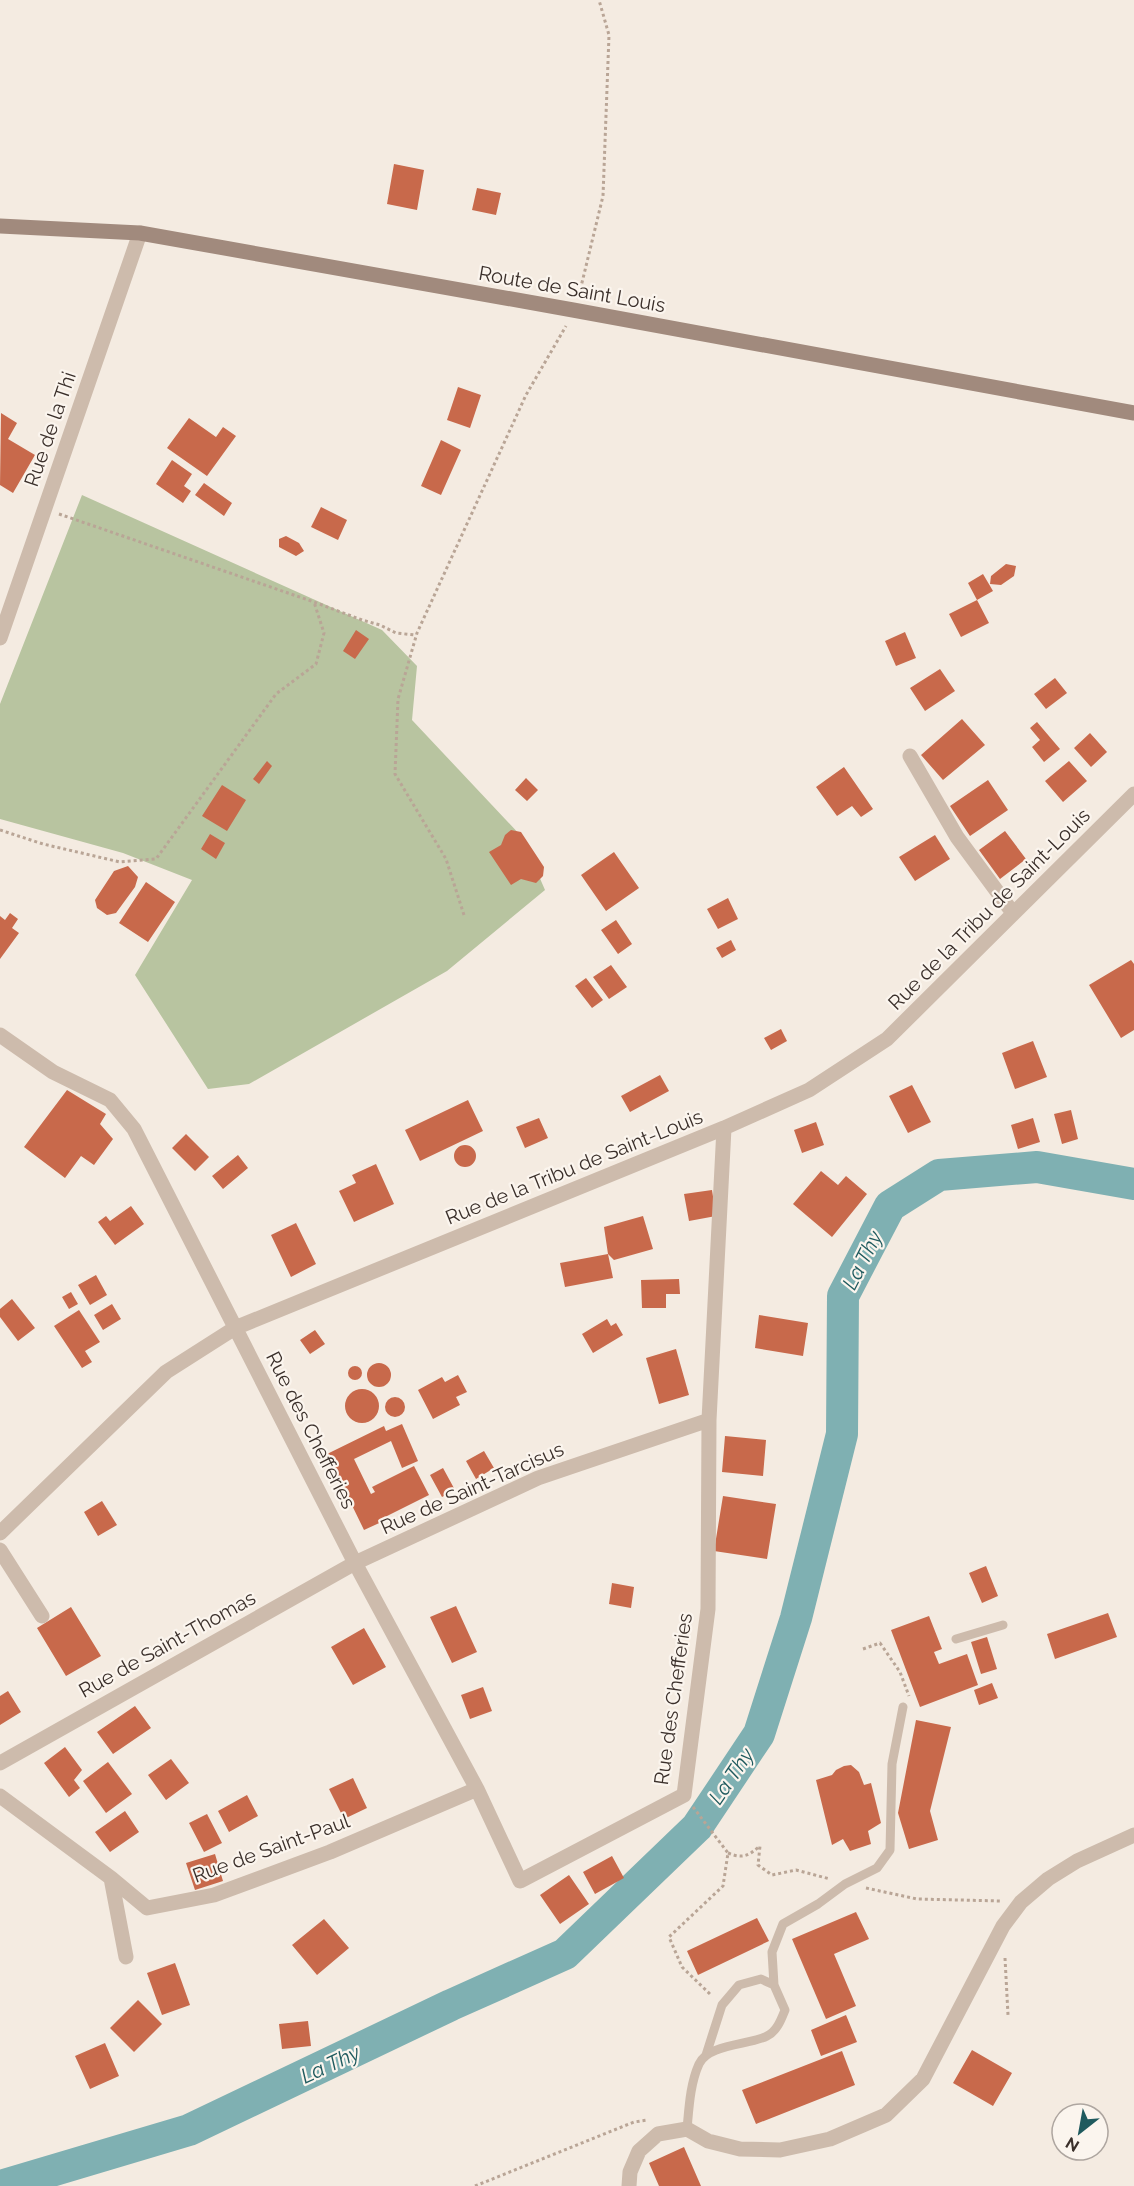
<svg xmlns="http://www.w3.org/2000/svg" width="1134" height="2186" font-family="Raleway,sans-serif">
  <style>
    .grass { fill: #b8c4a0 }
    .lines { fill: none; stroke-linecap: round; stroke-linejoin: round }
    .river { stroke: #7fb0b2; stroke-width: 32 }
    .building { fill: #c8694b }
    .path { stroke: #b9a596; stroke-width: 3; stroke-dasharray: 3 3; stroke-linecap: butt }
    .service { stroke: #cdbbac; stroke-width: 9 }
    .minor { stroke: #cdbbac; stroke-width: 15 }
    .secondary { stroke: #a18a7d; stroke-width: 15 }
    .labels { text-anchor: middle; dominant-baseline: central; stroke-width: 4.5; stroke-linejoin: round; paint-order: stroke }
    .street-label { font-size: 20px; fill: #3b302b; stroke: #fbf5ee }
    .water-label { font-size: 21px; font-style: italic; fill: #1f5a5e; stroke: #fbf5ee }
  </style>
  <rect width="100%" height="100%" fill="#f4ebe1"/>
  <!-- grass -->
  <path class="grass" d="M82,495L382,630L417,666L412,720L522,837L545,890L447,971L249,1084L208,1089L135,975L192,880L123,853L0,819V704Z"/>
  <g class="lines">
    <!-- river -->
    <path class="river" d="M1,2186L189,2130L451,2005L565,1954L697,1827L759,1734L796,1618L842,1434L843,1296L890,1206L939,1175L1037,1167L1134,1184"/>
  </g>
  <!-- building -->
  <path class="building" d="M394,164L424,170L417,210L387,204Z
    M477,188L501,193L496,215L472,210Z
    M458,387L481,395L470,428L447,420Z
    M1,413L17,423L8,439L35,455L13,493L0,485Z
    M189,418L216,437L223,427L236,436L207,476L167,448Z
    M441,440L461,450L441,495L421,486Z
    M172,460L192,474L184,486L191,491L183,503L156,484Z
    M204,483L232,503L224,516L195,495Z
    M321,507L347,520L338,540L311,527Z
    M286,536L299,543L304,551L296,556L279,547V539Z
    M1006,564L1016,566L1014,576L1001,585L990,584L991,576Z
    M983,574L993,591L977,600L968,583Z
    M977,600L989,623L961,637L949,614Z
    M356,630L369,639L355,659L343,651Z
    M905,632L916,658L896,666L885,641Z
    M940,669L955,691L925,711L910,688Z
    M1055,678L1067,693L1046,709L1034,694Z
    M962,719L985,745L943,780L921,755Z
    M1037,722L1060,749L1044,762L1032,747L1040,740L1030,728Z
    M1090,733L1107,752L1091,767L1074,748Z
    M267,761L272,766L259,784L253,779Z
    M1069,761L1087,781L1063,802L1045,781Z
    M844,767L873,809L861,817L852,806L837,816L816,787Z
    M526,778L538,790L527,801L515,790Z
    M988,780L1008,810L970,836L950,806Z
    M222,785L246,800L227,831L202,816Z
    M511,830L521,832L544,867L543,876L536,883L521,879L511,885L489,852L501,845L505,835Z
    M1005,831L1026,859L1000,879L979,850Z
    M210,834L225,843L216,859L201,849Z
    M935,835L950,859L915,881L899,857Z
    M614,852L639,888L606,911L581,875Z
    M128,866L138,877L135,887L116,913L107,915L97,908L95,900L114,871Z
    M146,882L175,902L148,942L119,923Z
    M728,898L738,919L718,929L707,909Z
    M10,913L18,919L12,928L19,933L0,959V916L5,920Z
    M616,920L632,944L618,954L601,930Z
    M731,940L736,950L722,958L716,948Z
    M1131,960L1134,964V1030L1121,1038L1089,985Z
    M611,965L627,987L609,999L593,977Z
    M586,978L603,1000L592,1008L575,986Z
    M781,1029L787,1041L771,1050L764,1038Z
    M1033,1041L1047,1077L1015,1089L1002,1053Z
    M660,1075L669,1091L630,1112L621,1096Z
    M912,1085L931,1122L908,1133L889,1096Z
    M67,1090L106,1114L100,1124L113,1139L94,1165L81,1156L65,1178L24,1147Z
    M468,1100L483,1131L420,1161L405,1130Z
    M1071,1110L1078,1139L1062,1144L1054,1114Z
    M539,1118L548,1138L525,1148L516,1127Z
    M1033,1118L1040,1142L1018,1149L1011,1125Z
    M816,1122L824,1145L802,1153L794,1130Z
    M186,1134L209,1157L195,1171L172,1148Z
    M454 1156a11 11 0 1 1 22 0a11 11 0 1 1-22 0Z
    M238,1155L248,1168L223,1189L212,1176Z
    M376,1164L394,1204L354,1222L339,1191L356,1183L352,1175Z
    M821,1171L838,1185L846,1176L867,1194L832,1237L793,1204Z
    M712,1190L716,1216L689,1221L684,1194Z
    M131,1206L144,1224L115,1245L98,1222L106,1216L110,1221Z
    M643,1216L653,1249L614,1260L608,1254L604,1227Z
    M296,1223L316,1264L291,1277L271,1235Z
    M608,1254L613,1278L565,1287L560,1263Z
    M96,1275L107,1295L90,1305L78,1285Z
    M679,1279L680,1294H666V1308H642L641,1280Z
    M71,1292L78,1304L69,1309L62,1297Z
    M12,1299L35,1328L18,1341L0,1317V1309Z
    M112,1304L121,1319L103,1330L94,1315Z
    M79,1310L100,1342L85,1351L92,1362L82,1368L54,1326Z
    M759,1315L808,1323L803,1356L755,1348Z
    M607,1319L611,1326L616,1323L623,1335L593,1353L582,1334Z
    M315,1330L325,1344L310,1354L300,1340Z
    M676,1349L689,1395L659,1404L646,1358Z
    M367 1375a12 12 0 1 1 24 0a12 12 0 1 1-24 0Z
    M348 1373a7 7 0 1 1 14 0a7 7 0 1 1-14 0Z
    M458,1375L467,1392L456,1397L460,1405L433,1419L418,1390L442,1377L445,1382Z
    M345 1406a17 17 0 1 1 34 0a17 17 0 1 1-34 0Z
    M385 1407a10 10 0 1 1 20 0a10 10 0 1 1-20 0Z
    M402,1424L418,1461L402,1468L391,1441L354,1459L371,1494L375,1492L372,1487L414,1466L429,1495L387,1516L388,1519L364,1530L327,1454L384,1426L386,1431Z
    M725,1436L766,1440L763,1476L722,1472Z
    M484,1451L494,1468L476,1479L466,1461Z
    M443,1468L455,1490L442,1497L430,1475Z
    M723,1496L776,1504L767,1559L714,1551Z
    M102,1501L117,1525L98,1536L84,1512Z
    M986,1566L998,1596L982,1603L969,1573Z
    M612,1583L634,1587L631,1608L609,1604Z
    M456,1606L477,1652L452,1663L430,1617Z
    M71,1607L101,1656L66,1676L37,1628Z
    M1108,1613L1117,1637L1055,1659L1047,1634Z
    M929,1616L942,1649L934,1652L939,1664L967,1654L978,1685L920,1707L891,1630Z
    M364,1628L386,1667L353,1685L331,1647Z
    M987,1637L997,1669L981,1674L971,1642Z
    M992,1683L998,1698L979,1705L974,1690Z
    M483,1687L492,1711L470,1719L461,1695Z
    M8,1691L21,1712L0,1725V1696Z
    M135,1706L151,1728L113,1754L97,1732Z
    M916,1720L951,1727L930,1811L938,1840L909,1849L898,1813Z
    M65,1747L82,1770L74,1780L80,1788L69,1797L44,1763Z
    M171,1759L189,1783L166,1800L148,1775Z
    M108,1762L132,1794L106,1813L83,1781Z
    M851,1765L859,1772L864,1785L871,1783L881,1823L868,1831L871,1844L850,1851L843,1839L832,1845L816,1780L832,1775L836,1770L844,1766Z
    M353,1778L367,1808L344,1819L329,1789Z
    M247,1795L258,1816L229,1832L218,1811Z
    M125,1811L139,1832L110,1852L95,1832Z
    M207,1814L222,1843L204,1852L189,1823Z
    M215,1854L223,1881L195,1890L186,1863Z
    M612,1856L624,1878L595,1894L583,1872Z
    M569,1875L589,1904L560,1924L540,1895Z
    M856,1912L869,1939L834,1954L856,2006L826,2019L792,1939Z
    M757,1918L769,1941L698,1975L687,1951Z
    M324,1919L349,1948L317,1975L292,1945Z
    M175,1963L190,2005L162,2015L147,1973Z
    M138,2000L162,2024L134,2052L110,2028Z
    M846,2015L857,2042L821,2056L811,2030Z
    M308,2021L311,2046L282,2049L279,2024Z
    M105,2043L119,2076L90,2089L75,2056Z
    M972,2050L1012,2073L993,2106L953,2083Z
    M842,2051L855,2085L756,2124L742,2090Z
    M684,2147L701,2186H659L649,2163Z"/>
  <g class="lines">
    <!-- path -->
    <path class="path" d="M579,295L603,196L609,35L599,0
      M59,514L314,602L362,620L380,625L396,633L415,635
      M0,830L43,844L120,862L156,859L276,694L316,664L324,633L314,602
      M464,915L446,859L395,774L398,699L417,633L526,395L566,326
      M863,1649L880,1643L900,1672L909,1696
      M693,1807L728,1853L723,1886L669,1937L682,1967L712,1996
      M728,1853C743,1859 748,1856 760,1846L758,1865L772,1875L796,1870L830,1879
      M866,1888L917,1899L1002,1901
      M1005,1958L1008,2015
      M475,2186L634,2122L648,2120"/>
    <!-- service -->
    <path class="service" d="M956,1639L1003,1625
      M774,1985L772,1952L783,1924L818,1904L845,1884L877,1868L890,1850L892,1764L903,1707
      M687,2129C689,2108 690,2084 699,2064C708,2044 750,2045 767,2036C777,2031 781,2020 785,2010L774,1985L761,1979L739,1985L722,2005L706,2055"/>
    <!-- minor -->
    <path class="minor" d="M0,638L140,233
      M910,756L957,837L1013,913
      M0,1035L53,1072L110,1100L134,1129L355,1563L477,1789L520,1881L684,1795L708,1609L709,1420L724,1128
      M0,1533L166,1372L235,1328L724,1128L809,1090L887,1039L1134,794
      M0,1550L42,1616
      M0,1763L355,1563L538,1478L709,1420
      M0,1796L111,1878L147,1908L214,1895L330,1852L477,1789
      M111,1878L126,1957
      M629,2186L630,2172L639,2151L658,2134L687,2129L708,2141L740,2149L780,2150L830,2139L886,2115L923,2079L1003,1926L1021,1902L1048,1879L1077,1861L1134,1835"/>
    <!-- secondary -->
    <path class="secondary" d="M0,226L140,233L573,310L1134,413"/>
  </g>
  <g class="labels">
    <!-- street labels -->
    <g class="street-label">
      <text transform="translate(572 289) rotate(10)">Route de Saint Louis</text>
      <text transform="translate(50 429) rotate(-71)">Rue de la Thi</text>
      <text transform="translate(989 909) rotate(-45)">Rue de la Tribu de Saint-Louis</text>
      <text transform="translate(574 1167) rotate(-22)">Rue de la Tribu de Saint-Louis</text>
      <text transform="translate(311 1430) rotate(63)">Rue des Chefferies</text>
      <text transform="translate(472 1488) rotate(-24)">Rue de Saint-Tarcisus</text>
      <text transform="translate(167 1644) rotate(-29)">Rue de Saint-Thomas</text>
      <text transform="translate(673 1699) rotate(-82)">Rue des Chefferies</text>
      <text transform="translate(271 1848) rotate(-20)">Rue de Saint-Paul</text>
    </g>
    <!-- water labels -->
    <g class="water-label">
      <text transform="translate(862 1260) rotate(-63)">La Thy</text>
      <text transform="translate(731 1776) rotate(-56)">La Thy</text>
      <text transform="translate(330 2064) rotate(-25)">La Thy</text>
    </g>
  </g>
  <!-- north arrow -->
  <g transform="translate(1080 2132) rotate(211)"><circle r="28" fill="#fbf5ee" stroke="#aea6a0" stroke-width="1.5"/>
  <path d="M0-4.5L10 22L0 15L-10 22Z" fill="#1f5a5e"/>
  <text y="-9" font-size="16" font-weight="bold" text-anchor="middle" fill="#3b302b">N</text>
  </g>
</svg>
